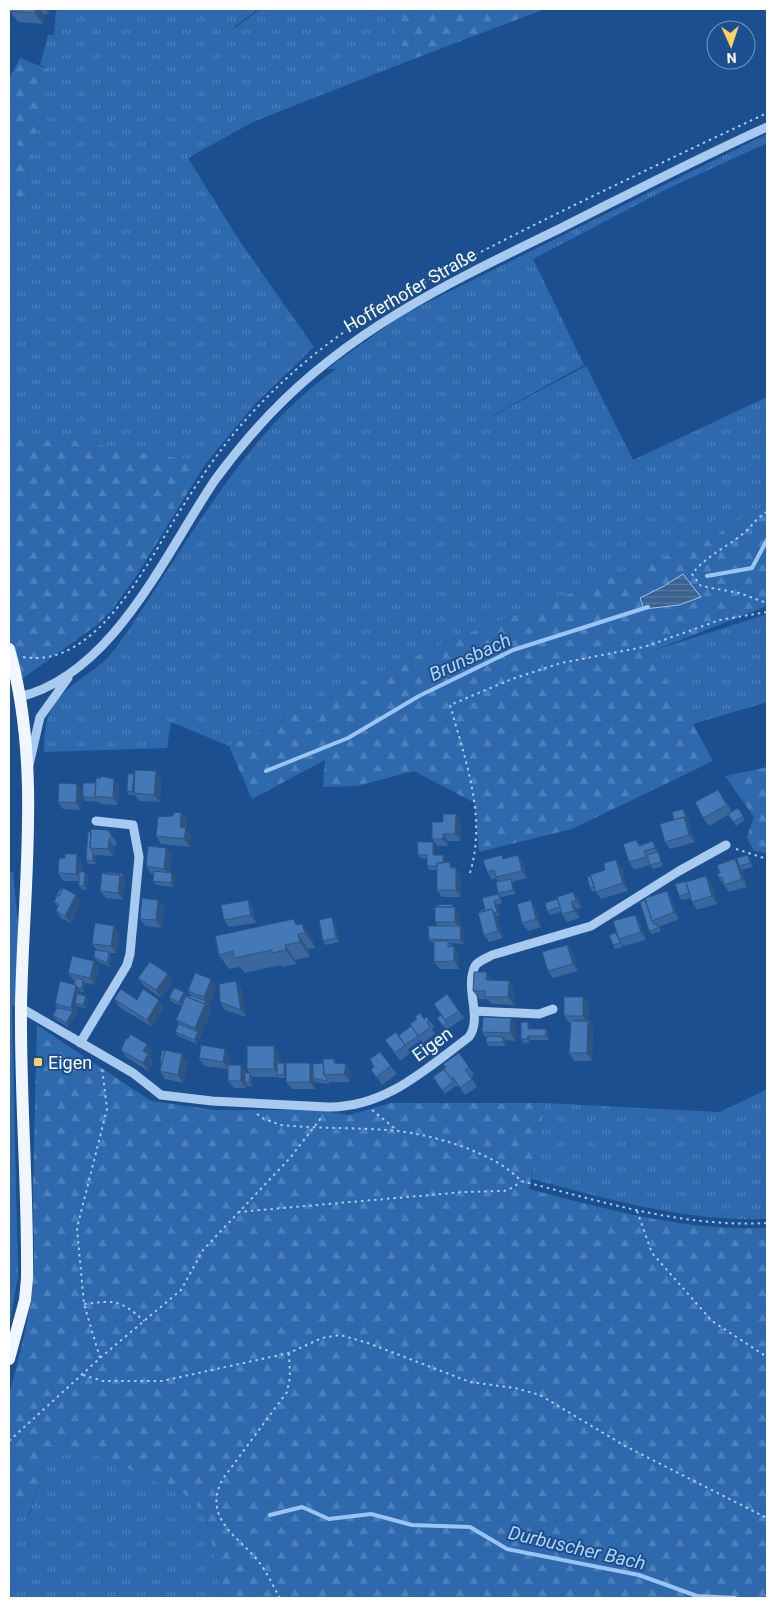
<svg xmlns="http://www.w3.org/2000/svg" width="776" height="1607" font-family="Roboto,sans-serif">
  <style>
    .grass { fill: url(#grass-tufts) }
    .forest { fill: url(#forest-firs) }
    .water { fill: url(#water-rules); stroke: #9cc4f0 }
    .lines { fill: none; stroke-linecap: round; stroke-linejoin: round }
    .stream { stroke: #9cc4f0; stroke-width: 4 }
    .path { stroke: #a9c9ee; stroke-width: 2; stroke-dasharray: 2.5 4; stroke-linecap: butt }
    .minor { stroke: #a9c9ee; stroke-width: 9 }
    .major { stroke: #f0f6ff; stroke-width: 12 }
    .wall { fill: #3a679d }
    .shaded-wall { fill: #305480 }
    .building { fill: #4478b7; stroke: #305480 }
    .poi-dot { fill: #ffd166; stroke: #1b4f8f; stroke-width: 2 }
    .labels { text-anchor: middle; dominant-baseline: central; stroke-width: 4; stroke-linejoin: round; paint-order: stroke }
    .street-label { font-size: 18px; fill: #fff; stroke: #1b4f8f }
    .poi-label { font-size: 18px; fill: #fff; stroke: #1b4f8f; text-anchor: start }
    .water-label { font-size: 19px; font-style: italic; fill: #b5d3f5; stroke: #1b4f8f }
  </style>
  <defs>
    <pattern id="grass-tufts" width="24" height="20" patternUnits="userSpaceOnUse" patternTransform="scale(1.25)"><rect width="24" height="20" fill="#2e69ad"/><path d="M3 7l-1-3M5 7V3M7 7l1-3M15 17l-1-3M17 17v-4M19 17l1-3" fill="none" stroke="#4d80b9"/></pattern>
    <pattern id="forest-firs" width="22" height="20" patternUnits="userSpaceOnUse" patternTransform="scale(1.25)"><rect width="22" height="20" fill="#2e69ad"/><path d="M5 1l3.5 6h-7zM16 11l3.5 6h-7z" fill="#4d80b9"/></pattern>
    <pattern id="water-rules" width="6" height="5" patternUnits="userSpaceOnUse" patternTransform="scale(1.25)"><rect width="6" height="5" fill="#3c6290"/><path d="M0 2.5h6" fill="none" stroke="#597aa1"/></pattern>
  </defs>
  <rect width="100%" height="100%" fill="#1b4f8f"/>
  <!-- grass -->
  <path class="grass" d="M56,9H258L234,27L235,28L260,9H380L411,60L255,121L188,158L239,240L314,347L255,404L206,463L9,429V191L23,200L49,70L40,65L48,35H54Z
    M767,134V143L667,189L533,259L584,365L464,431L586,366L633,460L767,397V504L705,541L443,643L229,746L171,722L167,748L44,752C44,735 45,716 56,702C71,681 100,670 115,649C184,553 237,439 336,369H327L402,315Z
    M9,136L20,148L16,166L9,167Z
    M767,614V702L693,724L649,652Z
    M767,1089V1219C686,1222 608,1199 531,1179L545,1103L720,1112Z
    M51,1444L90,1452L183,1493L206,1515L223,1598H9V1515L29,1516Z"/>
  <!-- forest -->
  <path class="forest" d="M380,9H545L411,60Z
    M20,58L50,70L23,200L9,191V167L16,166L20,148L9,136V79Z
    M9,429L206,463L135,578L111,611L97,625L19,681L9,680Z
    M767,504V606L650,652L693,724L713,761L572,829L479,852L475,803L414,771L357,786L323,787L325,760L252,799L229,746L443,643L705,541Z
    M767,767V854L753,850L747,837L754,817L725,776Z
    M13,871L22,971L21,1008L12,1006L18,1277L9,1327V873Z
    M37,1025L151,1101L215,1110H317L349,1115L391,1103H545L529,1189C610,1210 683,1231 767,1228V1598H223L206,1515L183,1493L90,1452L52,1444L28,1516L9,1515V1396L25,1332L31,1300L34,1255L33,1188Z"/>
  <!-- water -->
  <path class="water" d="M683,574L701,597L679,605L644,609L640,598L664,586Z"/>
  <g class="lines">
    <!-- stream -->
    <path class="stream" d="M707,576L752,568L767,540
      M266,771L348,738L419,696L513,650L648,607
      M270,1515L302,1507L329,1519L371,1514L412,1525L470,1527L507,1549L639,1575L697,1596L735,1598"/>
    <!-- path -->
    <path class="path" d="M767,512C757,517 752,526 744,533C727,547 706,556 692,574L701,586L739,593L767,603
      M23,657C99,670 149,558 183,506C203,474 225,442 251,414C328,329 418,284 518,233C600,192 684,152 767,113
      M736,849L767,859
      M470,873C487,817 465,759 450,705L512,679L561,663L644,647L720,620L767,612
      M372,1110L398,1131
      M257,1114L264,1119L281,1125C320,1129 359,1127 397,1131C434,1135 496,1153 521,1181C601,1201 683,1228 767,1223
      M637,1211L652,1253L712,1321L767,1357
      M238,1212L464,1192L504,1191L514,1187L521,1181
      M84,1304C115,1300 121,1300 144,1321
      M100,1358L84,1304L77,1228L107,1109L102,1067
      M83,1375L103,1381H162L289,1353L322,1338L340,1335L368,1343L470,1382L515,1388L540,1395L625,1446L767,1518
      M9,1441L100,1358L181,1290L203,1250L290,1158L321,1118
      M280,1598C273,1586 267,1572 258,1561C237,1535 203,1519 222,1480L287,1392L290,1377L289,1353"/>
    <!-- minor -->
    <path class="minor" d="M19,697C113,675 165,554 215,480C232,457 251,434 271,413C354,326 457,279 563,227C631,193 698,158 767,127
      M29,765L40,717L68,678
      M21,1008L133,1073L161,1095L212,1101L328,1107C385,1108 426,1069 469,1037C483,1017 464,989 475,966C478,961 487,958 492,955L591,926L679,871L726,845
      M474,1011L539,1014L553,1009
      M80,1043L127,965L130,954L139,857L133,825L96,821"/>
    <!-- major -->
    <path class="major" d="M9,649C42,765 23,887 21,1006C20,1097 28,1187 27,1278L25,1300L9,1359"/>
  </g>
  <!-- wall -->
  <path class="wall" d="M10,9H50L49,14H44L43,24L18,22L10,11Z
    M134,774L135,776L161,779L160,802L139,801L135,795H129L127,791Z
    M119,786L118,805L100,804L99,802L85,801L83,797Z
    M83,791L81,810L63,809L58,802Z
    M723,797L732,812L738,808L745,820L736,826L728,815L709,826L703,818Z
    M686,812L695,842L670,849L665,842L674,820Z
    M181,813L187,820L186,828L191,835L190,847L161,844L156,836L173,816Z
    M456,814L461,821V841H448V846H437L432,839L443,822Z
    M108,830L117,843L114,847L113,856L96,855V864H88L86,860L91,832Z
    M636,840L640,845L653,841L658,849L663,866L653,869L650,865L634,870L629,862Z
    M433,842L435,846V855L446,858V862L453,868H456L461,876V897H442L437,890V870H429L427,866V859L420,858L418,855Z
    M166,848L172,855L170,873L175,877L174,887L156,885L153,881L154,874H151L146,866Z
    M77,854L82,862V872L88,876L87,890L81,889L79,886V881H63L58,873L65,858Z
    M518,855L523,863L527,878L512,882L516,894L501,897L498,893L499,882L496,878L492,880L487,872L505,859Z
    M751,858L753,867L742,870L747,887L729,892L719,878L720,873L735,859L738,863Z
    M622,868L628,891L601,899L595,891L593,892L590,888Z
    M125,878L123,900L106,898L100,891Z
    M687,881L711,883L717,904L697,910L692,902L690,898L682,900L679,896Z
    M667,891L672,899L679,919L659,927L661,931L652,934L649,931L645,900Z
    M498,894L501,898L502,903L497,905L500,916H497L503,938L489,942L484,935L485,909Z
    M557,899H579L581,908L577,909L580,918L567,922L562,914L561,912L550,915L547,911Z
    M158,900L164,907L162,928L145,926L140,919Z
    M248,900L253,908L256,923L229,927L224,920Z
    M54,902H81L71,923L61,918L56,911L58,907Z
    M453,907L460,914V926L463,929L464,944L450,943L459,954V969H440L434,962V943L431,942L429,939L438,926L435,922Z
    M536,908L541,927L528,931L522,923Z
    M635,915L640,922L646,940L624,946L621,942L622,947L615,949L613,945L616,933Z
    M335,921L339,942L326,945L323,941Z
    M299,925L313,939L315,948L308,949L310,957L295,960L296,964L283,967L281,965L245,973L240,967L229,969L219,955Z
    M119,933L117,953H109L111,955L110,967L97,961L94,957L97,950L92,944Z
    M567,945L573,953L578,971L553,978L548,971Z
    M94,961L99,968L95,985L86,983L84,992H80V995L88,1000L86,1009L78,1006L76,1015L68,1027L55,1019L53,1015L57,1008L55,1004L74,984L75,981L73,980L68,973Z
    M138,978L173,981L161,998L144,986Z
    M492,980L509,981L514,988V1005L491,1004L487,999H479L473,991Z
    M236,981L241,988L246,1017L225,1010L220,1002Z
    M216,987L208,1008L211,1012L197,1044L178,1036L175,1032L179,1024L176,1020L182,1006L172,1002L169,998L184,992L186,996L189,998L190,995L188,991Z
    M447,994L464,1018L446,1030L437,1018L441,1015L434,1004Z
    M583,997L589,1005L588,1020L593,1024L592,1061H574L569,1053L571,1023H569L564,1016Z
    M114,999L159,1000L164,1008L152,1027L119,1007Z
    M424,1019L429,1020L435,1027L432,1029L435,1034L423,1043L421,1040L408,1049L410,1053L400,1061L385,1040L398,1036L411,1026Z
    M516,1026V1041L506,1040V1046H489L486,1042L487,1039L482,1032Z
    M531,1026L530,1029L549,1033V1040H530V1043H524L521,1039Z
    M128,1039L147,1044L152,1051L150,1056L153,1062L148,1071L126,1057L121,1050Z
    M380,1052L397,1074L382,1085L371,1070L374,1067Z
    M279,1053V1063L286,1078H279L278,1077H253L247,1069Z
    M459,1053L474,1074L471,1077L477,1087L465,1095L458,1085L456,1086L453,1082L456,1086L445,1094L433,1077L446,1067Z
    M230,1056L229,1065H241L247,1073H250L253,1077V1086H247L246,1084V1088H234L228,1081V1069L204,1066L199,1058Z
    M334,1059L337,1064H346L351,1072L350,1082H329V1084L315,1082V1089H292L286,1082L313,1066Z
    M160,1061L188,1062L183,1083L165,1079L160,1071L162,1064Z"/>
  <!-- shaded-wall -->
  <path class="shaded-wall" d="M35,9H40L44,14L43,24L35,13Z
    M45,9H50L49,14Z
    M156,771L161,779L160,802L154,795Z
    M134,774L136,778L134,793L132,792Z
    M114,779L119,786L118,805L113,798Z
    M77,784L83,791L81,810L76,803Z
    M683,809L686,812L695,842L689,835L684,817Z
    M181,813L187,820L185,834L180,827Z
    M456,814L461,821V841L455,834Z
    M186,828L191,835L190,847L184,839Z
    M443,834L448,841V846L443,839Z
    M109,839L114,847L113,856L108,849Z
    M653,841L658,849L660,856L655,848Z
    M433,842L435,846V858L433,855Z
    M166,848L172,855L170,876L164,869Z
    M658,852L660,856L663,866L661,862Z
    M93,853L95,855H96V864L93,861Z
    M77,854L82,862V881L76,874Z
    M443,855L446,858V870L443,866Z
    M518,855L523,863L527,878L522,871Z
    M748,855L751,858L753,867L750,863Z
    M735,859L740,866H739L742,870L747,887L742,879Z
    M616,860L622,868L628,891L623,883Z
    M456,868L461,876V897L456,890Z
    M85,872L88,876L87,890L84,886Z
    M172,873L175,877L174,887L171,883Z
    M123,874L125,878L123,900L118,893L120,875Z
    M706,876L711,883L717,904L712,896Z
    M511,879L513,883L516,894L513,890Z
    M667,891L672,899L679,919L674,912Z
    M573,892L579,899L581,908L576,900Z
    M76,895L81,902L71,923L65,916Z
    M158,900L164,907L162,928L156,920Z
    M248,900L253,908L256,923L251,915Z
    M531,900L536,908L541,927L536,919Z
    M494,901L497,905L500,916L497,912Z
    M571,902L577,909L580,918L574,911Z
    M455,907L460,914V929L455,922Z
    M492,909L497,916L503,938L498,931Z
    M635,915L640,922L646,940L641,932Z
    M332,917L335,921L339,942L336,938Z
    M302,924L313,939L315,948L305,933Z
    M114,926L119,933L117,953L111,946Z
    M460,926L463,929L464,944L461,940Z
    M298,934L308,949L310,957L300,942Z
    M285,945L295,960L296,964L286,950Z
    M567,945L573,953L578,971L573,964Z
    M454,946L459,954V969L454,961Z
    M109,952L111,955L110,967L107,963Z
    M94,961L99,968L95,985L90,978Z
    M487,972L492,980H486Z
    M168,974L173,981L161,998L156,990Z
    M211,979L216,987L208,1008L211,1012L197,1044L194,1040L198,1032L195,1028L206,1001L204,997Z
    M83,980L86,983L84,992L82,988Z
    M236,981L241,988L246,1017L241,1010Z
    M509,981L514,988V1005L508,997Z
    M76,985L81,992L78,1004L75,1003L78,1006L76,1015L71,1008Z
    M184,992L186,996L182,1006L179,1002Z
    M86,996L88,1000L86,1009L83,1005Z
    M583,997L589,1005L588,1022L590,1020L593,1024L592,1061L587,1053V1022L583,1016Z
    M159,1000L164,1008L152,1027L147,1020Z
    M73,1011L76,1015L68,1027L66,1023Z
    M511,1018L516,1026V1041L510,1033Z
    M528,1022L531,1026L530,1033L528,1029Z
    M546,1029L549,1033V1040L546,1036Z
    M528,1036L530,1040V1043L527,1039Z
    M503,1037L506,1040V1046L503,1042Z
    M147,1044L152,1051L150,1056L153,1062L148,1071L143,1063V1051Z
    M274,1046L279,1053V1075H278L274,1069Z
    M225,1049L230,1056L228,1069L223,1062Z
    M182,1054L188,1062L183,1083L178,1075Z
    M284,1063L286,1067V1078L284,1075Z
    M310,1063L315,1070L313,1078L315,1082V1089L310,1082Z
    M346,1064L351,1072L350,1082L344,1074Z
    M241,1065L247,1072L246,1082H245L246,1084V1088L241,1081Z
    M250,1073L253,1077V1086L250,1082Z"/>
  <!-- building -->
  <path class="building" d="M10,9H35V13L10,11Z
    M135,770L156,771L154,795L134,793Z
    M128,774H134L132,792L127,791Z
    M101,776L114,779L113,798L95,796L96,778H101Z
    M59,783L77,784L76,803L58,802Z
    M83,783H96L95,796L96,798L83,797Z
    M718,790L727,805L703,818L695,802Z
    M738,808L743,816L734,822L728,814Z
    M683,809L687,821L684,817L674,820L672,812Z
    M174,812L181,813L180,827L186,828L184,839L156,836L158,817L173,816Z
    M443,814H456L455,834H443V839H432V822H443Z
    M684,817L689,835L665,842L660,824Z
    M91,829L108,830L112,836L109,839L108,849L90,848Z
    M88,832H91L90,848L93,853V861L86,860Z
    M636,840L639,846L653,841L655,848L644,851L646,857L629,862L623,844Z
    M417,842H433V855H443V863H437V866H427V855H418Z
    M148,846L166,848L164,869L146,866Z
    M658,852L661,862L650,865L647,855Z
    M65,854H77L76,874L58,873L59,858H65Z
    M502,855L503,859L518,855L522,871L496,877L494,870L487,872L483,860Z
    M748,855L750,863L739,866L737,858Z
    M735,859L742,879L724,885L722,877L719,878L717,874L720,873L717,865Z
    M616,860L623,883L596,892L590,875L605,870L604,863Z
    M450,862V868H456V890H437V863Z
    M154,871L172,873L171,883L153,881Z
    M79,872H85L84,886H79Z
    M106,872L123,874L122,878L120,875L105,874Z
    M102,873L120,875L118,893L100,891Z
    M591,876L594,887L590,888L587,877Z
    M706,876L712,896L692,902L686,882Z
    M511,879L513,890L498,893L496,882Z
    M687,881V882H686L689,893L679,896L675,884Z
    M63,888L76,895L65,916L56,911L59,904L54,902L57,895L59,896Z
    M60,889L62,890L59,896L57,895L56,898L55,897Z
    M667,891L674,912L652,921L645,898Z
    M573,892L576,900L571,902L574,911L562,914L557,897Z
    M498,894L500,899L494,901L497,912L494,913L492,909L479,912V911L485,909L482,898Z
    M142,898L158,900L156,920L140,919Z
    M557,899L560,907L547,911L545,903Z
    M248,900L251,915L224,920L221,905Z
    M531,900L536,919L522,923L517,904Z
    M645,900L652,921L654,925L657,924L658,928L649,931L640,902Z
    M452,904V907H437V905Z
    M435,907H455V922H435Z
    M492,909L498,931L484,935L478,913Z
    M635,915L641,932L619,939L613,921Z
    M332,917L336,938L323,941L319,920Z
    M294,919L296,925L302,924L305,933L298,934L300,942L285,945L286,950L272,953V950L234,958L233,951L219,955L215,936Z
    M95,923L114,926L111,946L92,944Z
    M428,926H460L461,940L429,939Z
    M616,933L620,943L613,945L609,935Z
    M434,941H448V947L454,946V961L434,962Z
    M567,945L573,964L548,971L542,952Z
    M95,950L109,952L107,963L94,957Z
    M72,956L94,961L90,978L68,973Z
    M150,962L168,974L156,990L138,978Z
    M474,972H487L486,980L509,981L508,997H485V991H473Z
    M195,973L211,979L204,997L188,991Z
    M76,978L83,980L82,988H78L76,985L74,984Z
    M60,981L76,985L71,1008L55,1004Z
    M236,981L241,1010L220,1002L219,984Z
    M174,988L184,992L179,1002L169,998Z
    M121,989L137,1000L143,989L159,1000L147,1020L114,999Z
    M77,994L86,996L83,1005L75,1003Z
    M447,994L459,1011L445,1020L434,1004Z
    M190,995L206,1001L205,1004L189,998Z
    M186,996L205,1004L195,1028L176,1020Z
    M564,997H583V1016H564Z
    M57,1008L73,1011L66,1023L53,1015Z
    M420,1013L424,1019L427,1017L429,1020L427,1022L430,1027L418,1036L410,1024L417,1019L415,1017Z
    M441,1015L447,1023L443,1026L437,1018Z
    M483,1017L511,1018L510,1033L482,1032Z
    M574,1020H590V1025L588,1021H574Z
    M571,1021H588L587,1053H569Z
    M521,1022H528V1029H546V1036H528L527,1039H521Z
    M179,1024L198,1032L194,1040L175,1032Z
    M411,1026L418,1036L405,1045L398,1036Z
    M396,1032L405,1045L395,1053L385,1040Z
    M130,1034L147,1044L143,1051L148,1054L143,1063L121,1050L126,1038L128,1039Z
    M487,1036L503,1037V1042H486Z
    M201,1045L225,1049L223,1062L199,1058Z
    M247,1046H274V1069H247Z
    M162,1050L165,1051L162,1062L160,1061Z
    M165,1050L182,1054L178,1075L160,1071Z
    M380,1052L391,1066L376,1077L371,1070L374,1067L370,1059Z
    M459,1053L469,1067L465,1070L472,1079L460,1088L453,1077L451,1079L444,1069L446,1067L443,1064Z
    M323,1059H334V1063L346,1064L344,1074L324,1075Z
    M277,1063H284V1075H277Z
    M286,1063H310V1082H286Z
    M323,1063L324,1075L327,1079V1081L313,1078V1064Z
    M228,1065H241V1081H228Z
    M444,1069L453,1082L442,1090L433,1077Z
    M245,1073H250V1082H245Z"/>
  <!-- markers -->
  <rect class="poi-dot" x="33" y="1057" width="10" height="10" rx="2.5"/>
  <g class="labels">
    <!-- street labels -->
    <g class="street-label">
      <text transform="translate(410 290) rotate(-30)">Hofferhofer Straße</text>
      <text transform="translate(432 1044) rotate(-36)">Eigen</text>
    </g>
    <!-- poi labels -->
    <g class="poi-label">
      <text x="48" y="1062">Eigen</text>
    </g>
    <!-- water labels -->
    <g class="water-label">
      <text transform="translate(470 657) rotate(-25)">Brunsbach</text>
      <text transform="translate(577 1548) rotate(13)">Durbuscher Bach</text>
    </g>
  </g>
  <!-- border -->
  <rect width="776" height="1607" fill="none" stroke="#ffffff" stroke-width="20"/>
  <!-- north arrow -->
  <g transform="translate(731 45) rotate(177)"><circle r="24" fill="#1b4f8f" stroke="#7695bc"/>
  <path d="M0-4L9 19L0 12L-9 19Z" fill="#ffd166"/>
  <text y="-8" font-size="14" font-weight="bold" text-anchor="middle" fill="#ffffff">N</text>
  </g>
</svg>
